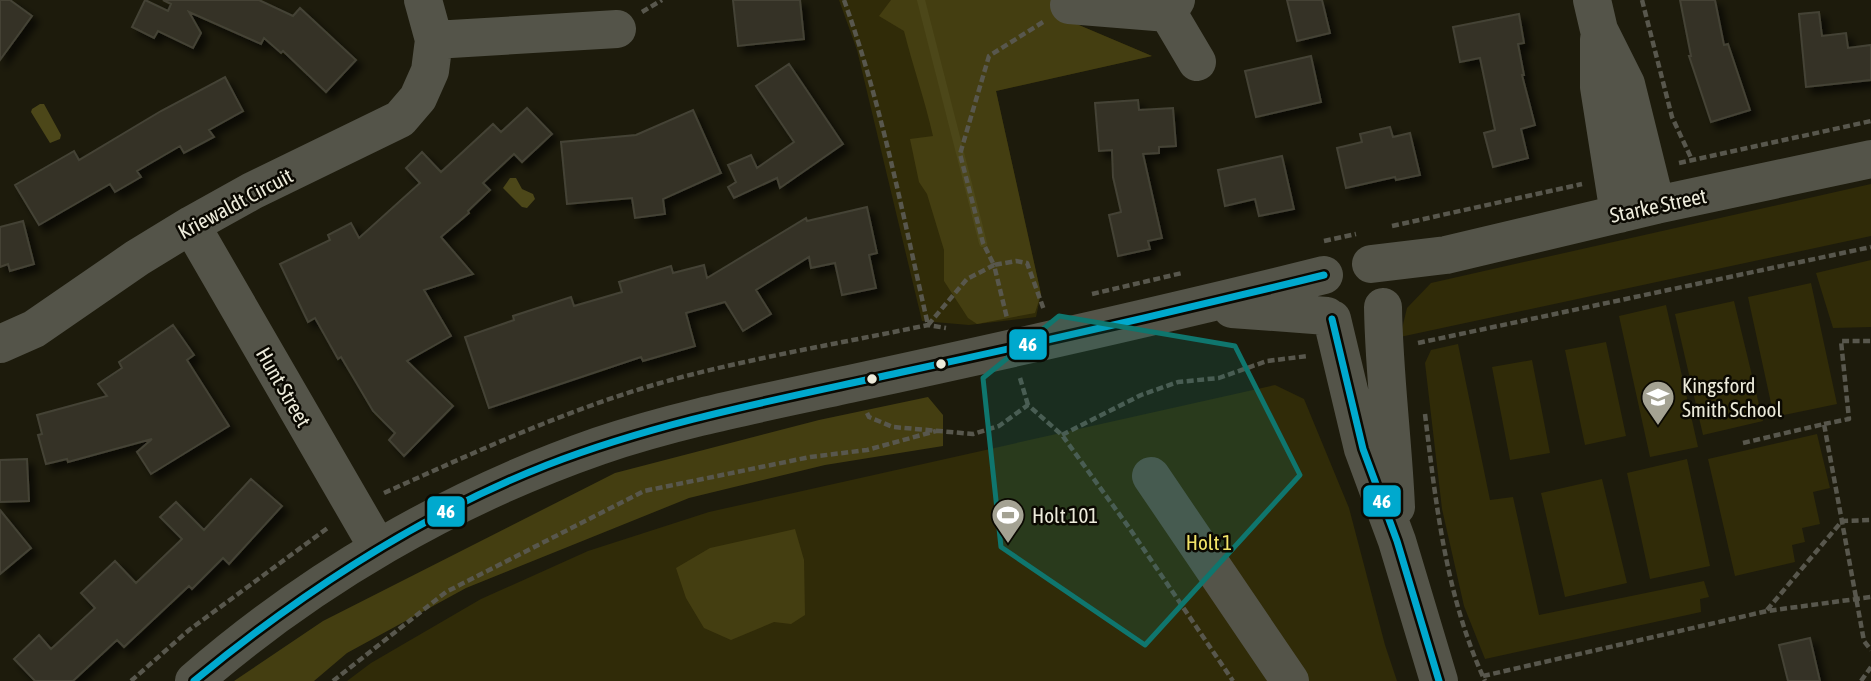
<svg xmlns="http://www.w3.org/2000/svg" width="1871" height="681" font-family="'Asap Condensed',sans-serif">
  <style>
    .green { fill: #302b08 }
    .forest { fill: #443e11 }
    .water { fill: #4c4719 }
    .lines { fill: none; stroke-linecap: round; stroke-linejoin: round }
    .stream { stroke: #4c4719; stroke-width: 8 }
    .building { fill: #353326; stroke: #444336; stroke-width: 2; filter: url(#shadow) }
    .path { stroke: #58574d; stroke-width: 4.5; stroke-dasharray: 7 3.5; stroke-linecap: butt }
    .minor { stroke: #545449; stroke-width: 38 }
    .bus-1-casing { stroke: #0b0902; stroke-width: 12 }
    .bus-1 { stroke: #00a9ce; stroke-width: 7 }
    .marked { fill: #0f766e; fill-opacity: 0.2; stroke: #0f766e; stroke-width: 5; stroke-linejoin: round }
    .bus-dot { fill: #edebdb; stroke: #0b0902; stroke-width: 2.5 }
    .labels { text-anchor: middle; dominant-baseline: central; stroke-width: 5; stroke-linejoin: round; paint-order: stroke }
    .street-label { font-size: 21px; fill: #edebdb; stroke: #0b0902 }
    .poi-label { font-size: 21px; fill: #edebdb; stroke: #0b0902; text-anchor: start }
    .park-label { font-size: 21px; fill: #f2e368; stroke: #0b0902 }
    .line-badge { stroke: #0b0902; stroke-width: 2.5 }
    .badge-label { font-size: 19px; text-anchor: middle; font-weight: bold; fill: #fff }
  </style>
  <defs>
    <filter id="shadow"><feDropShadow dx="6" dy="6" stdDeviation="3.5" flood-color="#0009"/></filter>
  </defs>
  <rect width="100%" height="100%" fill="#1d1b0c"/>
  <!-- green -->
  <path class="green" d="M839,0H1068L1067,20L1152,56L996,91L1041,294L1036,317L969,325L922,321L857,50Z
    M1871,184V236L1400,337L1407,308L1431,283Z
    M1871,260V327L1833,328L1816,273Z
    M1811,283L1837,404L1774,417L1748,297Z
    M1734,301L1763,421L1703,435L1675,314Z
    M1666,305L1698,447L1650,457L1619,316Z
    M1606,342L1626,436L1585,445L1565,350Z
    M1458,344L1490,500L1513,497L1539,615L1704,581L1709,597L1700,599L1701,612L1485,659L1464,606L1442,509L1425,363L1431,350Z
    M1532,360L1550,453L1510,460L1492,367Z
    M1275,385L1304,399L1349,508L1385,645L1397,681H347L371,663L481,599L588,551L709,512Z
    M1817,434L1830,488L1813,492L1820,524L1802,528L1805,542L1792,545L1795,562L1735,576L1708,459Z
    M1687,459L1710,566L1650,579L1627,473Z
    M1602,479L1627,583L1565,597L1541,493Z"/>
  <!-- forest -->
  <path class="forest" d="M891,0H1068L1067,20L1152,56L996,91L1041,294L1035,313L977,324L968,318L944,281V250L927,194L919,182L910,139L933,136C925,100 913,67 904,31L879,16Z
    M928,397L943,415V446L825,465L689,498L466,588L347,653L314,681H234L323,621L615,473L819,420Z
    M795,529L804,560L805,615L791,624L774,622L731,640L704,628L686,598L676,568L710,548Z"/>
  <!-- water -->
  <path class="water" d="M40,104H44L61,135L60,139L50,143L31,112L32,109Z
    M510,178H516L522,189L533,194L535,199L527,208L522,207L503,188Z"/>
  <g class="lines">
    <!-- stream -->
    <path class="stream" d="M921,0L983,243"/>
  </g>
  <!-- building -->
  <path class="building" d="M0,0H10L32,16L0,60Z
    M145,0L168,11L171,4L163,0H259L293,16L300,8L356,60L326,92L283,51L281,53L264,38L261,44L189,12L201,33L193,48L158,31L154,38L132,27Z
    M733,0H800L804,39L738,46Z
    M1287,0H1322L1330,33L1297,41Z
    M1680,0H1715L1724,45L1728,44L1750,110L1711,122L1689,56H1691Z
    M1819,12L1822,36L1846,33L1848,48L1871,45V80L1806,87L1799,14Z
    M1519,14L1524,43L1518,44L1524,75H1522L1535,125L1521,129L1528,158L1493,167L1484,133L1495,130L1480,58L1460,62L1453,27Z
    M1311,56L1321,102L1256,117L1245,71Z
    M789,64L843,144L780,188L777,178L734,198L728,187L736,182L728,165L751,155L757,168L794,142L756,86Z
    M225,77L243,111L209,130L214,137L184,153L180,146L137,171L141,177L115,192L110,184L39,225L15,185L74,151L79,160L161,111Z
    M1138,100L1139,110L1173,108L1176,146L1159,147V153L1143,154L1162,238L1148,241L1150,249L1118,256L1109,215L1121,212L1113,177L1112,150L1099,151L1095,103Z
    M527,108L552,134L522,162L514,154L483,183L490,190L468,211L469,213L441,237L473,274L424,290L451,336L407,361L453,406L404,456L389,440L395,433L373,411L341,357L338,359L315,318L308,322L280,264L330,240L328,235L351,223L359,238L420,183L406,168L422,152L441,172L493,124L501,132Z
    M693,110L721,173L663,199L665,214L635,218L632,198L567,204L561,142L636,135Z
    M1390,127L1393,137L1410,133L1420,175L1396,180L1395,177L1346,188L1337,148L1362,142L1360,134Z
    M1282,156L1294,209L1259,216L1255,199L1225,206L1218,170Z
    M867,207L877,253L869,255L876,288L842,295L835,263L811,268L809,257L756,290L771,314L743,331L725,302L686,313L695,346L643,361L641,357L489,408L465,337L514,320L513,316L571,297L574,306L622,292L619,282L671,266L673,273L704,265L707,278L806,218L807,221Z
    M23,221L34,264L10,271L8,264L0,267V227Z
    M173,325L194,355L187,360L229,426L151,474L137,452L152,439L68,462L67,459L46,464L38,435L42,434L37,415L107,396L98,384L122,368L119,362Z
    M27,459L29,501L0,502V460Z
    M251,479L282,506L229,564L223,558L192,589L189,586L124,647L117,640L73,681H35L14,659L39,635L51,649L95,608L81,593L115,561L136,583L182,539L160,517L176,502L204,530Z
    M0,510L31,548L0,574Z
    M1810,638L1820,681H1788L1779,645Z"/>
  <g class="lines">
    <!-- path -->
    <path class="path" d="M844,0C882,105 903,216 928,325L967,279L994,265L1007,318
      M1642,0L1672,117L1692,160
      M642,12L662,0
      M1043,22L989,56L960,154L983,243L994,265L1016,261L1027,263L1044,310
      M1679,163L1871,121
      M1392,226L1582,184
      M1324,241L1356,234
      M1092,294L1182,273
      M1418,343L1871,247
      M1020,378L1028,405
      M867,413L869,417L893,427L973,434L999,426L1028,405L1062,435L1130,529L1233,681
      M1425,414C1436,505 1446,597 1485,681
      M1824,424L1849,419L1841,341H1871
      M1062,435L1141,395L1178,382L1219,378L1267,361L1308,356
      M1743,443L1824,424L1864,641L1871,650
      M384,493C482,449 579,404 682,377C763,356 846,342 928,325L946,328
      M1767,610L1842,521L1871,520
      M1483,676L1767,611L1871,597
      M131,681L189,630L329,527
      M333,681L446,592L644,491L810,457L867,450L936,431
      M1861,681L1871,667"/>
    <!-- minor -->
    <path class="minor" d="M423,0L434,40
      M1592,0L1599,30L1626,84L1656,205
      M1069,5L1168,13L1176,0
      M1168,13L1197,62
      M1599,39V87L1619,214
      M191,225L378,548
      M1371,264L1446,255L1656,205L1871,159
      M1383,307C1384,374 1393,440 1396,507
      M1232,309L1327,316
      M1332,319L1363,449L1397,541L1439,681
      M0,344L34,329L137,258L191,225L252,191L400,119L418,98L430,71L434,40L617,29
      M1151,476L1290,681
      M194,681C311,579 452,497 599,446C681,418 768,402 854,383C1011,349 1168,314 1324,275"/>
    <defs>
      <path id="bus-1" d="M1332,319L1363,449L1397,541L1439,681
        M194,681C301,593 417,516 547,465C663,420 786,398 907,371C1047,341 1186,309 1324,275"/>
    </defs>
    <!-- bus-1 casing -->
    <use href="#bus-1" class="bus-1-casing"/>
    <!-- bus-1 -->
    <use href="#bus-1" class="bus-1"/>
  </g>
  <!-- marked area -->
  <path class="marked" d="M1059,316L1235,346L1300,475L1145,645L1001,547L983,378Z"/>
  <!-- icons -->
  <defs>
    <symbol id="school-pin" viewBox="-11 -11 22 30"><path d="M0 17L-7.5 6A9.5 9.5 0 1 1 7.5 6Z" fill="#a4a293" stroke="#0b0902"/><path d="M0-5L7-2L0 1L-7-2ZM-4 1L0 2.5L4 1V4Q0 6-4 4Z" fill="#fff"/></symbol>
    <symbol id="stadium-pin" viewBox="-11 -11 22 30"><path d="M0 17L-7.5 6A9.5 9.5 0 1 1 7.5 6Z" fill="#a4a293" stroke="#0b0902"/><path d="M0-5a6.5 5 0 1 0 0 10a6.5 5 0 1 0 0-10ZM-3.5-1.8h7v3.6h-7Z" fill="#fff"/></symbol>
  </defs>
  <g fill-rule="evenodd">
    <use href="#school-pin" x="1639" y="378" width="38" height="52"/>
    <use href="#stadium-pin" x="989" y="496" width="38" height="52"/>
  </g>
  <!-- markers -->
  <g class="bus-dot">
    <circle cx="941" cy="364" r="6"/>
    <circle cx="872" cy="379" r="6"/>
  </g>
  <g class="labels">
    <!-- street labels -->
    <g class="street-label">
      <text transform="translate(235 203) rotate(-28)">Kriewaldt Circuit</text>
      <text transform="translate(1658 205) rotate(-12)">Starke Street</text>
      <text transform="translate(284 387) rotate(60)">Hunt Street</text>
    </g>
    <!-- poi labels -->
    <g class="poi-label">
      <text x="1682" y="385">Kingsford<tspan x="1682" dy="24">Smith School</tspan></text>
      <text x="1032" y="515">Holt 101</text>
    </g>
    <!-- park labels -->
    <g class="park-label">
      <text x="1209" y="542">Holt 1</text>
    </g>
  </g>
  <g class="line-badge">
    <rect x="1008" y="328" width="40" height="33" rx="7" fill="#00a9ce"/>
    <rect x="1362" y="484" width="40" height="34" rx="7" fill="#00a9ce"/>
    <rect x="426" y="495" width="40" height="33" rx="7" fill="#00a9ce"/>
  </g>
  <g class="badge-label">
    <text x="1028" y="351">46</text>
    <text x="1382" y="508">46</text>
    <text x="446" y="518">46</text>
  </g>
</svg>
